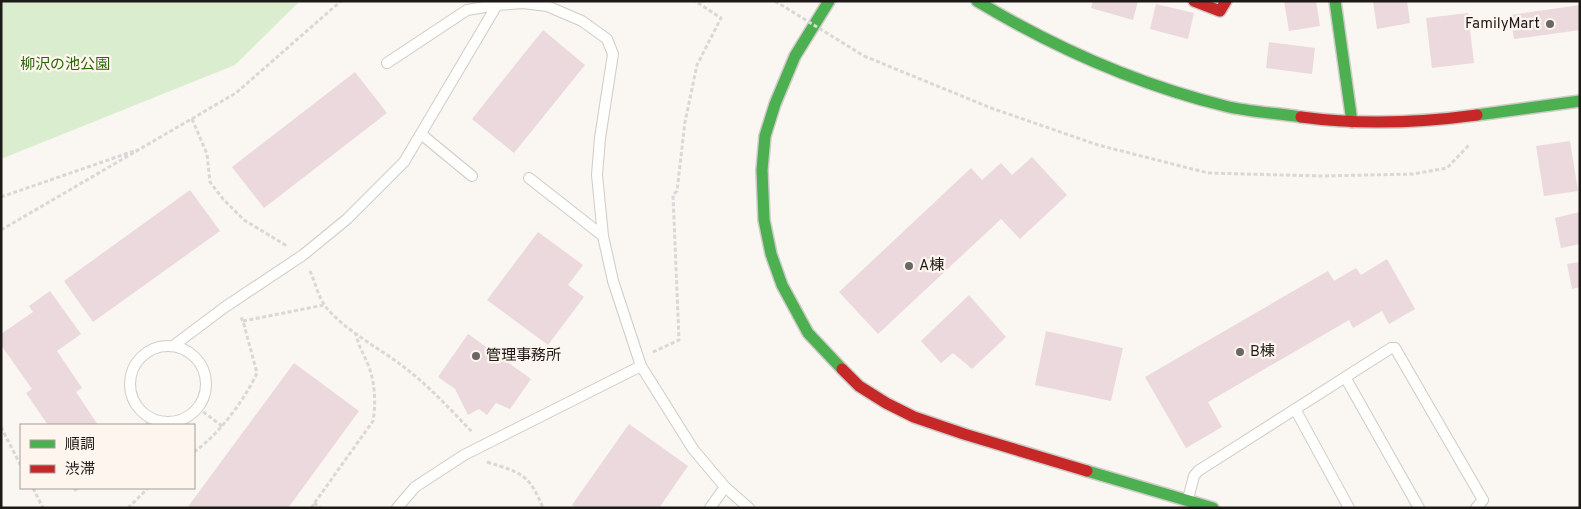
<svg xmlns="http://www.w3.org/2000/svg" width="1581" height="509" font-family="Overpass,'Noto Sans JP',sans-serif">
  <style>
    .green { fill: #daeecf }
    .building { fill: #ebd9dd }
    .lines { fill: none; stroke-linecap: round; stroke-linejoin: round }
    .lane-casing { stroke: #cfccc8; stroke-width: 12 }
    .fast-casing { stroke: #cfccc8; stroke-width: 14 }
    .jam-casing { stroke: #cfccc8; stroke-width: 14 }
    .path { stroke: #d9d7d7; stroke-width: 3; stroke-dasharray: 4 2.5; stroke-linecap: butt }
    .lane { stroke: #fefefd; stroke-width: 10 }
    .fast { stroke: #4caf50; stroke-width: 11 }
    .jam { stroke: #c62828; stroke-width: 11 }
    .path-bridge { stroke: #d9d7d7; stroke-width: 3; stroke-dasharray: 4 2.5; stroke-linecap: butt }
    .poi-dot { fill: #6a6663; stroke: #fef6ee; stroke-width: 2 }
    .labels { text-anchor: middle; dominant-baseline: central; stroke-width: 4.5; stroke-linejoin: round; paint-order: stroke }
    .poi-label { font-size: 15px; fill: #1c1916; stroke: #fef6ee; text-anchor: start }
    .park-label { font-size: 15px; fill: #2c640a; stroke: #fef6ee }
  </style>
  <rect width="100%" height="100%" fill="#faf6f2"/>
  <!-- green -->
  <path class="green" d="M1,1H300L235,65L1,159Z"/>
  <!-- building -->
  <path class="building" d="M1093,1H1138L1133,20L1091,8Z
    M1284,1H1316L1320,26L1289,31Z
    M1373,1H1407L1410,23L1377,29Z
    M1156,4L1194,13L1188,39L1150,29Z
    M1580,5V30L1514,39L1510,15Z
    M1468,13L1474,63L1432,68L1426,18Z
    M543,30L585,65L514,153L472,119Z
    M1269,42L1315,48L1312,74L1266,68Z
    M355,72L387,113L264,208L232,167Z
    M1570,141L1578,191L1544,196L1536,146Z
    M1032,157L1067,195L1020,239L1001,219L878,334L839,292L971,168L982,180L1001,163L1012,175Z
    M190,190L220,231L93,322L64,281Z
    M1580,212V244L1561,248L1555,218Z
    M538,232L583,265L568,285L584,297L548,345L487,300Z
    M1387,259L1415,309L1389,324L1382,311L1353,328L1349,320L1208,402L1222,427L1186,448L1145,377L1328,271L1334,281L1356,268L1361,275Z
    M1580,262V287L1572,289L1567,264Z
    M50,291L81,334L57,351L82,388L76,392L98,425H48L26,393L32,389L1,345V334L33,312L29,306Z
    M969,295L1006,337L972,369L953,353L941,363L921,341Z
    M1046,331L1123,348L1111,401L1035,385Z
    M468,334L531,379L510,409L496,403L487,415L479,409L468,415L455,389L438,377Z
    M294,363L359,411L288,508H187Z
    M629,424L688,466L659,508H576L572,505Z
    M72,488H82L75,492Z"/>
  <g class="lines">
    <defs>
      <path id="lane" d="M387,63L467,10L497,5L523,3L547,6L582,21L607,39L613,54L600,138L597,175L603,236L613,281L641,366L693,449L725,487L749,508
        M421,134L472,176
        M529,178L603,236
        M130 384a38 38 0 1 1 76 0a38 38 0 1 1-76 0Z
        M173,346L225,307L303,255L347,219L404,162L497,5
        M1345,377L1419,508
        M1295,409L1349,508
        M1188,499L1194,476L1198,471L1391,348H1395L1483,500L1476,508
        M397,508L415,487L464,455L641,366
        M710,508L725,487"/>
      <path id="fast" d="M829,1L795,56L775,104L765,136L762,170L764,220L771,254L782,285L808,333L842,369
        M977,1C1055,48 1136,84 1225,106C1249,112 1276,113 1301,117
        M1335,1L1352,122
        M1477,115L1580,101
        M1087,471L1213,508"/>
      <path id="jam" d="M1194,1L1220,11L1226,1
        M1301,117C1359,125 1418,123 1477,115
        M842,369L859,386L886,403L914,417L964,434L1087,471"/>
    </defs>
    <!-- lane casing -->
    <use href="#lane" class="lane-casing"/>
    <!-- fast casing -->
    <use href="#fast" class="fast-casing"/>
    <!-- jam casing -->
    <use href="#jam" class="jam-casing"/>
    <!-- path -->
    <path class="path" d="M864,56L991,108L1098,145L1208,173L1322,176L1413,174L1447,168L1469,145
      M192,119L207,154L210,182L223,199L244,220L287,246
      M1,197L137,150
      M1,230L236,93L341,1
      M310,271C315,282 318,296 325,306C344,330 379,348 404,367C429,386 451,410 473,433
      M243,321L324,305
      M653,352L679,340L673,195L677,191L685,122L697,65L721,18L695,1
      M198,408L222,426
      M147,425L148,417
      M1,427L21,466
      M194,452C219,434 244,401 257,373L243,321L240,316
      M487,462C522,473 529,474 543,508
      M33,488L43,508
      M314,503L321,508
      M128,508L148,488
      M311,508L373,421C376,404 375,383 369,367C364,354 359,348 356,334"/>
    <!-- lane -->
    <use href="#lane" class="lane"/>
    <!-- fast -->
    <use href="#fast" class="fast"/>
    <!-- jam -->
    <use href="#jam" class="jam"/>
    <!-- path-bridge -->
    <path class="path-bridge" d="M775,1L864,56"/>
  </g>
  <!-- markers -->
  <g class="poi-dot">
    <circle cx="1550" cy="24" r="5"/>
    <circle cx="909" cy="266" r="5"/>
    <circle cx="1240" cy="352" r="5"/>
    <circle cx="476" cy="356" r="5"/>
  </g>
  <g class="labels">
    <!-- poi labels -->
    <g class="poi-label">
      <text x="1540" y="24" text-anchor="end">FamilyMart</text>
      <text x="919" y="266">A棟</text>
      <text x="1250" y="352">B棟</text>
      <text x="486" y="356">管理事務所</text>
    </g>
    <!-- park labels -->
    <g class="park-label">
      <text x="65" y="65">柳沢の池公園</text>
    </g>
  </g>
  <!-- border -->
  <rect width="1581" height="509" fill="none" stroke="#1c1916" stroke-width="5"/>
  <!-- legend -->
  <rect x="20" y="424" width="175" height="65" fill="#fef6ee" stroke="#a49e98"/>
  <rect x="30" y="440" width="25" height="8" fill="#4caf50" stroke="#a49e98"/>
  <text x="65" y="449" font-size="15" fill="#1c1916">順調</text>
  <rect x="30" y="465" width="25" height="8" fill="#c62828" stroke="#a49e98"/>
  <text x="65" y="474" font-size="15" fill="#1c1916">渋滞</text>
</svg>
